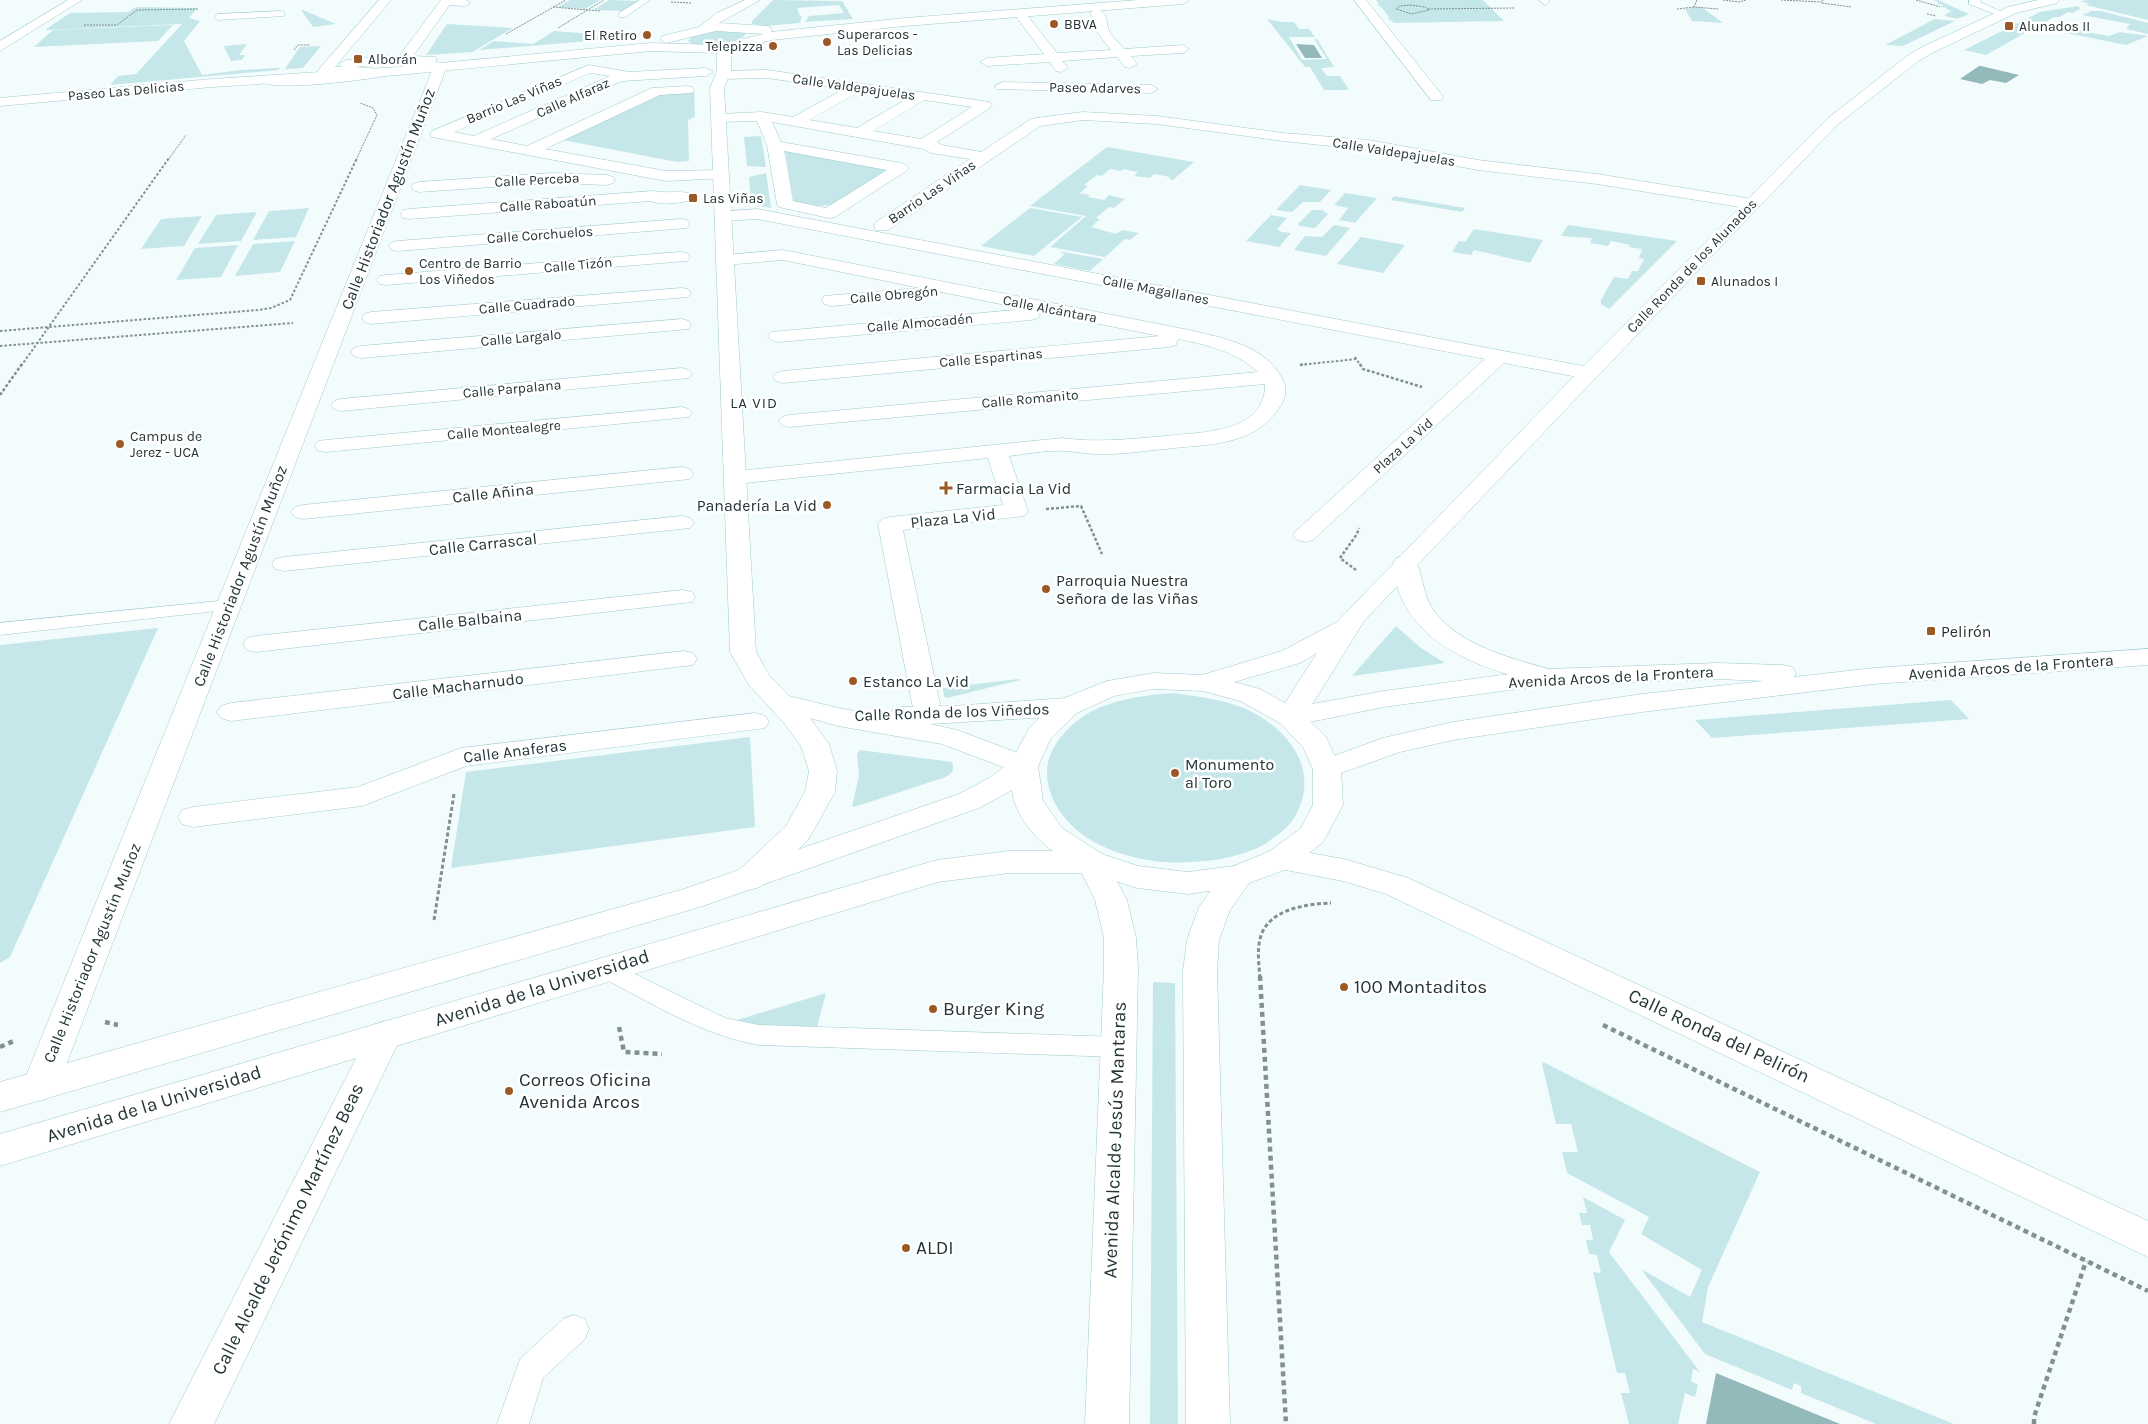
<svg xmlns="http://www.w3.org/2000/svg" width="2148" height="1424" font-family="Karla,sans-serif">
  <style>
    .green { fill: #c5e7e9 }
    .water { fill: #94b9bb }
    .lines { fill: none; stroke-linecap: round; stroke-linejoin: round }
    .lane-casing { stroke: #9ecbce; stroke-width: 1 }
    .street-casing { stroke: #9ecbce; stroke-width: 1 }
    .secondary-casing { stroke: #9ecbce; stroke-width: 1 }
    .primary-casing { stroke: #9ecbce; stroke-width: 1 }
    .path-far4 { stroke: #829091; stroke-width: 1; stroke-dasharray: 2 1; stroke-linecap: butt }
    .path-far3 { stroke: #829091; stroke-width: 2; stroke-dasharray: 2.5 2; stroke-linecap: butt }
    .path-far2 { stroke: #829091; stroke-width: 2.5; stroke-dasharray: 3 2; stroke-linecap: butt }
    .path-far1 { stroke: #829091; stroke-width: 3; stroke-dasharray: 4 2.5; stroke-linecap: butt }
    .path { stroke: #829091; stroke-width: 4.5; stroke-dasharray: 5 4; stroke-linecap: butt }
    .lane { fill: #fff; fill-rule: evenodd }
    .street { fill: #fff; fill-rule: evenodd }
    .secondary { fill: #fff; fill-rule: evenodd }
    .primary { fill: #fff; fill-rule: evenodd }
    .poi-dot { fill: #9b5a25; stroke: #fff; stroke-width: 2 }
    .labels { text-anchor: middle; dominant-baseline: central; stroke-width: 5; stroke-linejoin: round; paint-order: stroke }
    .far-poi-label { font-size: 14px; fill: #233536; stroke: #fff; text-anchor: start }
    .far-street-label { font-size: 14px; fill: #233536; stroke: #fff }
    .far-neighbourhood-label { font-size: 15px; letter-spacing: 1px; fill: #233536; stroke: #fff }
    .street-label { font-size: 16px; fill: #233536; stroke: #fff }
    .poi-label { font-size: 16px; fill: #233536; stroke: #fff; text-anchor: start }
    .near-poi-label { font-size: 19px; fill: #233536; stroke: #fff; text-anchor: start }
    .near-street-label { font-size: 19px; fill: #233536; stroke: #fff }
  </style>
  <rect width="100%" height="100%" fill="#f3fcfd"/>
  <!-- green -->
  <path class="green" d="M570,0H600L585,9L557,7Z
    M609,0L641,1L623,11L593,10Z
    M773,0L842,1L853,19L805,22L809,16L844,13L839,5L797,8L800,16H802L800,23L765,26L752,24V21Z
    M1376,0H1483L1504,21L1394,23L1387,18L1389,17L1381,7L1377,5L1379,4Z
    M1938,0L1969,14C1959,19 1954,20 1944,15L1952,11L1946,9L1947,8L1941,7L1943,5L1937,4L1939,2L1933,1Z
    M2088,0H2148V20L2086,5L2089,4L2080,1Z
    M2078,6L2080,9L2073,13L2068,12L2060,17H2054L2042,24L2109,36L2120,32L2148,36L2126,45L2036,27L1986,55L1964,50L2040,12Z
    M136,7L197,8L189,18L200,21L184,41L202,75L241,70L280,68L278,70L110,85L118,76L136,74L182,24L45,30L70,13L128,12Z
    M1695,7L1703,8L1723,23L1692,21L1685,9Z
    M301,10H303L336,24L313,27Z
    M2092,11H2101L2148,23V34L2126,29L2130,24L2082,15Z
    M1267,19L1282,22H1294L1299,29H1309L1315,37H1289L1302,60L1327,59L1314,39H1317L1334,67L1321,68L1327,76H1340L1349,90H1324L1310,67H1305Z
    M1935,19L1955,21L1903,46L1885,45Z
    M447,24L513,28L472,52L426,55Z
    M173,25L158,41L34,47L53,30Z
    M720,29L745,33L746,34C737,45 698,51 688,41L693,36Z
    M554,31L618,36L614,39L479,50L494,41L533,44Z
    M247,44L239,55H245L242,60L231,61L224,46Z
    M321,46L303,68L285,69L300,47Z
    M694,91L695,117L688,120L689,161L677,162L563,140L659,94Z
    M761,136L766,167L747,166L744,137Z
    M1107,147L1194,162L1173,180L1169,179L1170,177L1154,174L1150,178L1134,176L1138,172L1123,169L1121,171L1110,169L1102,176L1097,175L1084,185L1088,186L1080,193L1090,195L1088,197L1104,200L1109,195L1125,199L1114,208L1109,207L1096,218L1100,219L1091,227L1116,234L1122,230L1139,233L1130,240L1125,239L1105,257L1050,247L1086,216L1030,206Z
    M789,151L888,170L833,205L815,206L793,201L785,152Z
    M766,173L771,208L751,204L749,177Z
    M1300,185L1331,190L1320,202H1303L1292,212L1276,210Z
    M1345,193L1377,198L1355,223L1339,220L1348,208L1334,205Z
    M1394,196L1465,208L1462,212L1391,200Z
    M309,208L296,237L253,240L269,211Z
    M1030,208L1082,217L1034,256L981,246Z
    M1312,210H1322L1328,214L1315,228L1300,226L1298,224Z
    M257,212L241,241L198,244L216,215Z
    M1271,215L1287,218L1277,229L1281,232L1291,233L1279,247L1246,241Z
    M202,216L184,246L141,249L161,219Z
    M1334,225L1350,228L1326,256L1294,250L1305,236L1322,237Z
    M1568,225L1677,241L1609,309L1601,304V300L1614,277L1628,279L1632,271H1638L1644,259L1639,258L1642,249L1629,247L1630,245L1611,241L1608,246L1590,243L1592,238L1561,236Z
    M1474,229L1543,240L1530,263L1474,250L1471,255L1452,252L1459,241L1465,242Z
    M1361,237L1405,245L1383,273L1337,264Z
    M295,241L280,272L235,276L253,244Z
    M238,245L221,277L176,280L195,248Z
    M1063,252L1103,259L1090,271L1054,264L1065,254L1061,253Z
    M1396,626L1421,648L1445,663L1352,676Z
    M158,628L10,957L0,963V645Z
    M1018,679L1020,680L947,698L944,697L943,688Z
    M1174,693C1201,697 1230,700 1254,713C1294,735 1320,775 1294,818C1289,827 1277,835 1269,841C1256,852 1222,860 1205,861C1168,865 1131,861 1098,844C1071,831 1046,802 1047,771C1047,743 1079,714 1104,706C1127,697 1150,695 1174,693Z
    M1951,700L1969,719L1712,738L1695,720Z
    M750,737L755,827L451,868L466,772Z
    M860,750L952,762C955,771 952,774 943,778L854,807L852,806L859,776L857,754Z
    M1153,982L1175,983L1178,1424H1150Z
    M826,993L817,1027L759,1025L734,1021Z
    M1543,1062L1760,1172L1708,1287L1702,1322L1954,1424H1876L1801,1393V1386L1794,1383L1792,1390L1705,1354L1641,1269L1690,1297L1702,1270L1641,1234L1649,1217L1567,1173L1562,1152H1578L1571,1124H1556L1542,1064Z
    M1583,1197L1625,1220L1609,1252L1700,1372L1693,1369L1691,1381L1698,1385L1695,1397L1685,1393L1678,1424H1629L1621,1393H1630L1625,1373H1617L1593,1272L1601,1273L1597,1255L1589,1254L1586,1240H1593L1590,1225H1582L1579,1213H1587Z"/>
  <!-- water -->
  <path class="water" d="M1296,44L1314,45L1322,58H1305Z
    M1979,66H1981L2019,75L2006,83L1990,80L1982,84L1960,79Z
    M1716,1373L1840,1424H1706Z"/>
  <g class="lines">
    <defs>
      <path id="lane" d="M442,0H466L470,3L466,6L445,5L442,4Z
        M640,0H650L625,17H619V13Z
        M1539,0H1548L1549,2L1545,5Z
        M1969,0H1981L1980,2L2007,14L2006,16H2000L1969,4Z
        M281,11L284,12V16L218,20L214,17L218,14Z
        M398,68L403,71L401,73C380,78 274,93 260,81L265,78H332Z
        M229,600L235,601L238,605L235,609L0,635V623Z
        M606,960L725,1018L759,1025L1118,1037L1127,1040L1131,1047L1127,1054L1118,1057L759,1045C701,1035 650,1002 597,975L594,969L597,963Z
        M574,1315L585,1319L589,1329L585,1339L543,1378L529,1424H497L520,1359L563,1319Z"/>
      <path id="street" d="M68,0H82L0,51V41Z
        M379,0H391L335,67H342L339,64L346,60L400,55L441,0H453L413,56L435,57L437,60L435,62L445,63L447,66L58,1086L53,1096L40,1101L27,1096L22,1086L432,71H405L403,68L405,65L416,64L389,63L355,67L372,68L374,71L367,75L320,74L318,71L320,68Z
        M1354,0H1366L1441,94L1443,97L1441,100H1431Z
        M1096,9C1110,13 1105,24 1110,33C1114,39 1120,44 1124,49L1183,45L1189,49L1183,53L1131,56L1137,64L1130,68L1125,67L1117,57L1062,61L1068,68L1061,72L1056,71L1050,62L987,66L980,62L987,58L1044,54L1017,18L1023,14L1027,15L1057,53L1111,50L1097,32L1096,21L1090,13Z
        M589,65L629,72L706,68L713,72L706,76L622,81L491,139L527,146L652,88L687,86L692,87L694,90L692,93L660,95L545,149L666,171L721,170L727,172L729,175L727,178L666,181L437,138L432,137L430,134L432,131ZM590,73L610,76L474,136L454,132Z
        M767,70L990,102L992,105L990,108L937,142L942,145L981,152L1031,119L1036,118L1083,112L1157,116L1283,133L1369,140L1478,160L1597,174L1752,199L1758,201L1760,204L1758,207L1752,209L1597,184L1478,170L1369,150L1283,141L1157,124L1083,120L1040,126L888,230H876L874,226L876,222L970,159L931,153L924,149L772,122L781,142L901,163L906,165L909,168L906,171L835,217L829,218L779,207L777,204L767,145L757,121L719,122L714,121L712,118L714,115L719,114L762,112L793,117L844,89L767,78L723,79L716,75L723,71ZM861,91L908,98L857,128L809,120ZM924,100L972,107L921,139L873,131ZM784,151L887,170L826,208L793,201Z
        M1002,82L1151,85L1158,89L1151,93L997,89L995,86Z
        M552,173L607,175L613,177L615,180L613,183L607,185L552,183L419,192L413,190L411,187L413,184L419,182Z
        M653,191C666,194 679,190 692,194L694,197L692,200C679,203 663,206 651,201L409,219L403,218L401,214L403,210L409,209Z
        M757,209L1588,367L1595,369L1598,373L1595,377L1588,379L1504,363L1313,540L1305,542L1297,540L1293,535L1297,530L1485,359L757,219L723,221L717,220L715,216L717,212Z
        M681,219L687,220L689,224L687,228L398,251L392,250L389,246L392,242L398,241Z
        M783,250L1189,330C1225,339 1264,344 1283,380C1288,389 1285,400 1279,408C1254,447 1206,444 1165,449C1142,451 1120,455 1097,454C1085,454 1074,451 1063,451C1045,450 1027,454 1009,456L1028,511L1024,516L903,530L940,704L936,710L926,713L916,710L912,704L878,524L882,519L890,517L1003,505L988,458L736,484L728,482L725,477L728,472L1062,438C1097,443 1130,439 1165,436C1199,432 1266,434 1265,384L789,427L782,425L778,421L782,417L789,415L1258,372C1235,351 1207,345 1178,339L1176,345L1169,347L783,383L776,381L773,377L776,373L783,371L1160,336L1039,312L1040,314L1038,318L1031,320L778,342L771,340L768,336L771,332L1025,309L931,290L933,293L930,297L924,298L831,306L824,304L822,300L824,296L920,288L783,260L725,265L719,264L716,260L719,256L725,255Z
        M681,252L687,253L690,257L687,261L386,285L380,284L377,280L380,276L386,275Z
        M682,288L688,289L691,293L688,297L371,324L364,322L362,318L364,314L371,312Z
        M682,319L689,321L691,325L689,329L361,358L354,356L351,352L354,348L361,346Z
        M682,368L689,370L692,374L689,378L341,411L334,409L331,405L334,401L341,399Z
        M682,407L689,409L692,413L689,417L326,452L318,451L315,446L318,441L326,440Z
        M682,467L690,469L693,474L690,479L303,519L295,517L291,512L295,507L303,505Z
        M682,516L690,518L694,523L690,528L284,571L275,569L272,564L275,559L284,557Z
        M1405,556L1414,558C1423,572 1422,592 1432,608C1458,647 1515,659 1556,671L1560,677L1556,683L1547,685C1491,671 1419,651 1398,589C1395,581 1395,572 1393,563L1396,558Z
        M683,590L692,592L695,597L692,602L256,652L247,650L243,644L247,638L256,636Z
        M684,651L693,653L697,659L693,665L231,721L221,718L217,712L221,706L231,703Z
        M755,713L765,716L769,722L765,728L466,766L362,806L193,827L182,824L178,817L182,810L193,807L358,787L461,748Z
        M385,1021L397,1025L402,1035L214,1424H169L373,1025Z"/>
      <path id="secondary" d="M745,0H760L719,23L766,26L770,27L772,30L771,32L905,18L1138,0H1189L1183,4L905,26L772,40L733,49L731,52V71L724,88L756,652L769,675L789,696L838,708L889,717L892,710L902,707L951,706L1067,698L1077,701L1081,707L1077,713L1067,716L930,724L957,730L1034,759L1038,766L1034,773L1024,775L942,744L838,726L810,718L829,744L837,771L835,792L808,840L760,887L749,890L738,887L733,879L738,871L786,826L805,792L809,771L801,746L784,723L749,685L730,652L710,88L717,71V53L651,51L398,75L212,87L0,106V98L212,79L398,67L651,43L717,45L764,34L716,31L666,43L660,39L662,36L699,27L717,13Z
        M2148,649V665L1874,684L1642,712L1453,740L1400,752L1327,778L1317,776L1313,769L1317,762L1383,738L1453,722L1642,694L1764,681L1718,679L1547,685L1384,707L1290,726L1280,723L1276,717L1280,711L1290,708L1384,691L1547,669L1718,663L1783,665L1792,667L1796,673L1794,677L1874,668Z
        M1281,848L1344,859L1408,878L2148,1221V1257L1386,894L1343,881L1270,867L1266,859L1270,851Z
        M1091,851L1102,854L1127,900L1136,938L1138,969L1129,1424H1085L1104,969V938L1095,900L1076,862L1080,854Z
        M1238,865L1249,868L1254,876L1230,910L1219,940L1217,971L1230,1424H1186L1183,971L1187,940L1199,907L1227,868Z"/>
      <path id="primary" d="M2038,0H2059L2057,3L2016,13L1932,53L1917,62L1837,125L1364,621L1305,716L1326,737L1341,769L1343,805L1323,842L1292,867L1238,887L1188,894L1137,888L1090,873H1009L938,882L0,1166V1134L937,860L1009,851H1053C1034,838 1014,813 1012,790L979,808L703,906L0,1112V1082L684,889L959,794L989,778L1012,761L1029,728L1057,701L1107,681L1154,673L1202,675L1282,651L1337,622L1581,369L1827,119L1907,56L1922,47L2008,7ZM1317,653L1285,703L1260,689L1234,682L1300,663ZM1154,689L1203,691L1240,701L1280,723L1303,747L1313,769V805L1301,828L1270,851L1234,866L1188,872L1138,866L1102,854L1062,828L1043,801L1038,766L1051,738L1077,713L1114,696Z"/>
    </defs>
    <!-- lane casing -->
    <use href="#lane" class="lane-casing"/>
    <!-- street casing -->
    <use href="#street" class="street-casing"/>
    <!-- secondary casing -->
    <use href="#secondary" class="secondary-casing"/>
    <!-- primary casing -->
    <use href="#primary" class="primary-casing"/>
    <!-- path-far4 -->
    <path class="path-far4" d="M1697,0L1694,7L1718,9
      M1723,0L1739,2L1746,0
      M1781,0L1822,2L1823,0
      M1916,0L1940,7
      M671,2L692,3
      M1822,3L1851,7
      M1410,5L1425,7L1429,10L1412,14L1396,9L1400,6Z
      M553,7L600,11
      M1428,9L1514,8
      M1677,9L1694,7
      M1927,14L1936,16
      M84,25H117L137,10L198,9
      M558,28L604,0
      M506,34L566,0
      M294,50L298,45H310
      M168,160L186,135
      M356,160L377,115L373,108L360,103"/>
    <!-- path-far3 -->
    <path class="path-far3" d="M0,331L258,310L271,308L290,300L357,158
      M0,346L293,323
      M1355,357L1361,366
      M1300,365L1356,359
      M21,366L169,158"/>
    <!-- path-far2 -->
    <path class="path-far2" d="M1360,364L1363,369L1422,387
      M1300,365L1306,364
      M0,395L22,364
      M1046,509L1081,506L1102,554
      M1356,570L1340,558L1357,534L1359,528"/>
    <!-- path-far1 -->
    <path class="path-far1" d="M434,920L454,794
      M1260,978C1259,965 1257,951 1260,939C1267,909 1306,904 1331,903"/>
    <!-- path -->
    <path class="path" d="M1260,976L1286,1424
      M105,1022L118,1025
      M1603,1025L2148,1291
      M619,1027L624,1052L662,1054
      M0,1047L16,1040
      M2034,1424V1417L2086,1261"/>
    <!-- lane -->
    <use href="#lane" class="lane"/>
    <!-- street -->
    <use href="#street" class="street"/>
    <!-- secondary -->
    <use href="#secondary" class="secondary"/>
    <!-- primary -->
    <use href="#primary" class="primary"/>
  </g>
  <!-- markers -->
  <g class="poi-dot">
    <circle cx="1054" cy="24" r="5"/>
    <rect x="2004" y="21" width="10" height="10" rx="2.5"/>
    <circle cx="647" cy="35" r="5"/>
    <circle cx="827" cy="42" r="5"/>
    <circle cx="773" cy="46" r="5"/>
    <rect x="353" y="54" width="10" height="10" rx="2.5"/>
    <rect x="688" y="193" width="10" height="10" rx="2.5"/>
    <circle cx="409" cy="271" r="5"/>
    <rect x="1696" y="276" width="10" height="10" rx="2.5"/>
    <circle cx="120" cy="444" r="5"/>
    <path d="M943.5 480.5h5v5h5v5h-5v5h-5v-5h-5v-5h5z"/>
    <circle cx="827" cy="505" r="5"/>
    <circle cx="1046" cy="589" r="5"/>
    <rect x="1926" y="626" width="10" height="10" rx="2.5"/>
    <circle cx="853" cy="681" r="5"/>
    <circle cx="1175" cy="773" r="5"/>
    <circle cx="1344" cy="987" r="5"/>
    <circle cx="933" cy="1009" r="5"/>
    <circle cx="509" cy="1091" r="5"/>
    <circle cx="906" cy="1248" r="5"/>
  </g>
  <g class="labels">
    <!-- far-poi labels -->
    <g class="far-poi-label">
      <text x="1064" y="24">BBVA</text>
      <text x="2019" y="26">Alunados II</text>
      <text x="837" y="34">Superarcos -<tspan x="837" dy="16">Las Delicias</tspan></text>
      <text x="637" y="35" text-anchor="end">El Retiro</text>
      <text x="763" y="46" text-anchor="end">Telepizza</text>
      <text x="368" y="59">Alborán</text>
      <text x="703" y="198">Las Viñas</text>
      <text x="419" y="263">Centro de Barrio<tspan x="419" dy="16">Los Viñedos</tspan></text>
      <text x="1711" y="281">Alunados I</text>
      <text x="130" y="436">Campus de<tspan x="130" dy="16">Jerez - UCA</tspan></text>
    </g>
    <!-- far-street labels -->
    <g class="far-street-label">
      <text transform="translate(854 87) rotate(8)">Calle Valdepajuelas</text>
      <text transform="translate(1095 88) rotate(1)">Paseo Adarves</text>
      <text transform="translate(126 91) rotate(-5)">Paseo Las Delicias</text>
      <text transform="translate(573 98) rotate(-24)">Calle Alfaraz</text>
      <text transform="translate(514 100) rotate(-23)">Barrio Las Viñas</text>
      <text transform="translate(1394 152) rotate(9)">Calle Valdepajuelas</text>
      <text transform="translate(537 180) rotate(-3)">Calle Perceba</text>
      <text transform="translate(932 192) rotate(-34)">Barrio Las Viñas</text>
      <text transform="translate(548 204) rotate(-4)">Calle Raboatún</text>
      <text transform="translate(540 235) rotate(-4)">Calle Corchuelos</text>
      <text transform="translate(578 265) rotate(-5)">Calle Tizón</text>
      <text transform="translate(1692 266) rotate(-46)">Calle Ronda de los Alunados</text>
      <text transform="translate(1156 290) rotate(11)">Calle Magallanes</text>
      <text transform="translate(894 295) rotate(-5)">Calle Obregón</text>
      <text transform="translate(527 305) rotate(-5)">Calle Cuadrado</text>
      <text transform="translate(1050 309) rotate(11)">Calle Alcántara</text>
      <text transform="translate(920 323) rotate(-5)">Calle Almocadén</text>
      <text transform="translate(521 338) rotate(-5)">Calle Largalo</text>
      <text transform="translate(991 358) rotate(-5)">Calle Espartinas</text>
      <text transform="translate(512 389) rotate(-5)">Calle Parpalana</text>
      <text transform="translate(1030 399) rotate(-5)">Calle Romanito</text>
      <text transform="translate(504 430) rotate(-5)">Calle Montealegre</text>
      <text transform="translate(1403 446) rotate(-42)">Plaza La Vid</text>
    </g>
    <!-- far-neighbourhood labels -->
    <g class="far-neighbourhood-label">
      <text x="754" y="403">LA VID</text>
    </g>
    <!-- street labels -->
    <g class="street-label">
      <text transform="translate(388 199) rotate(-69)">Calle Historiador Agustín Muñoz</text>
      <text transform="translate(493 493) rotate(-6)">Calle Añina</text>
      <text transform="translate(953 518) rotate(-6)">Plaza La Vid</text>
      <text transform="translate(483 544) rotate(-6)">Calle Carrascal</text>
      <text transform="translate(240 576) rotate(-69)">Calle Historiador Agustín Muñoz</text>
      <text transform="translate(470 620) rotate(-6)">Calle Balbaina</text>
      <text transform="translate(2011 667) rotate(-4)">Avenida Arcos de la Frontera</text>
      <text transform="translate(1611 677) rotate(-3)">Avenida Arcos de la Frontera</text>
      <text transform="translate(458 686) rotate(-7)">Calle Macharnudo</text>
      <text transform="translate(952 712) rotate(-2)">Calle Ronda de los Viñedos</text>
      <text transform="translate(515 751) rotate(-7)">Calle Anaferas</text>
      <text transform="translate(92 953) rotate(-68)">Calle Historiador Agustín Muñoz</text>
    </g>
    <!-- poi labels -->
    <g class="poi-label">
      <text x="956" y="488">Farmacia La Vid</text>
      <text x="817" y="505" text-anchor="end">Panadería La Vid</text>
      <text x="1056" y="580">Parroquia Nuestra<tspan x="1056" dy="18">Señora de las Viñas</tspan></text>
      <text x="1941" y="631">Pelirón</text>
      <text x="863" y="681">Estanco La Vid</text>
      <text x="1185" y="764">Monumento<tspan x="1185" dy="18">al Toro</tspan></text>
    </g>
    <!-- near-poi labels -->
    <g class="near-poi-label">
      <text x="1354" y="987">100 Montaditos</text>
      <text x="943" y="1009">Burger King</text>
      <text x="519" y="1080">Correos Oficina<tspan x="519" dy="22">Avenida Arcos</tspan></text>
      <text x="916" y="1248">ALDI</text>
    </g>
    <!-- near-street labels -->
    <g class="near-street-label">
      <text transform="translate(542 988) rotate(-17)">Avenida de la Universidad</text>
      <text transform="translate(1719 1036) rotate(25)">Calle Ronda del Pelirón</text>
      <text transform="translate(154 1104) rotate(-17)">Avenida de la Universidad</text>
      <text transform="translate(1115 1140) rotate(-88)">Avenida Alcalde Jesús Mantaras</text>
      <text transform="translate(288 1229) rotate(-64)">Calle Alcalde Jerónimo Martínez Beas</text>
    </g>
  </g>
</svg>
